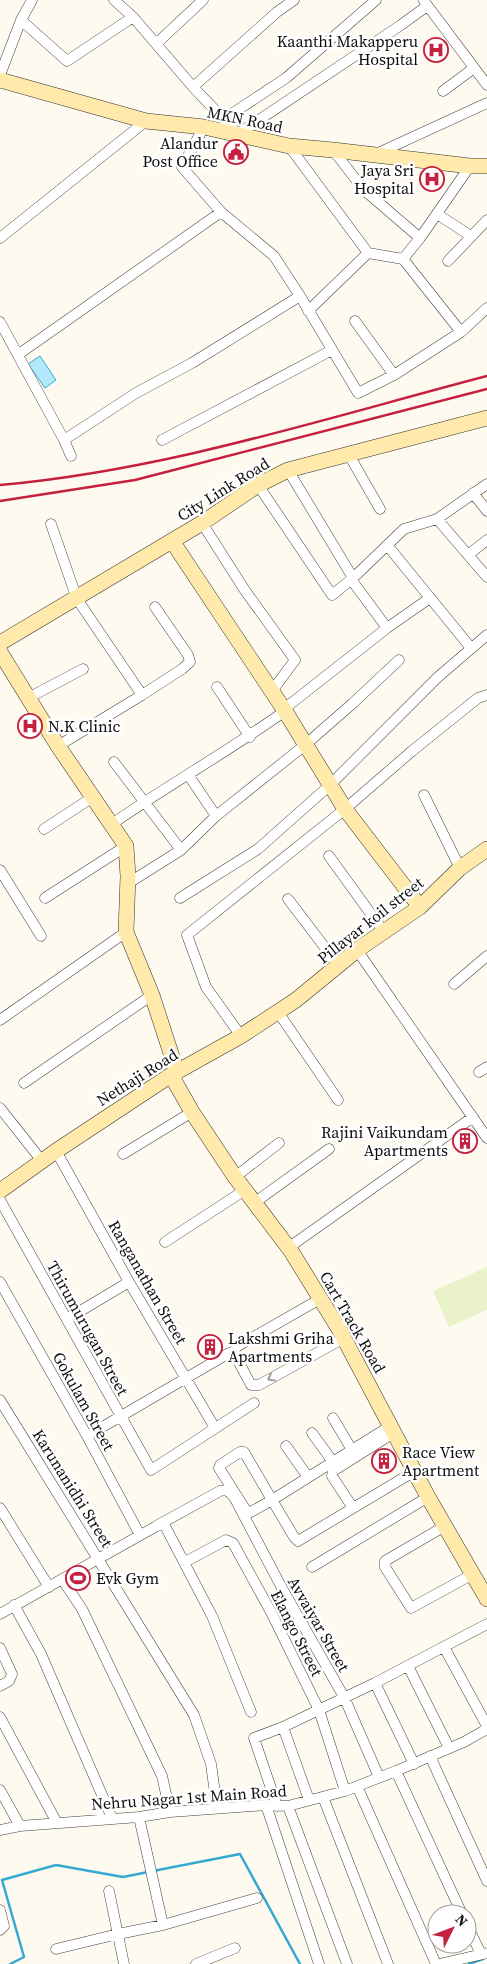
<svg xmlns="http://www.w3.org/2000/svg" width="487" height="1964" font-family="'Source Serif 4',serif">
  <style>
    .pitch { fill: #eaf2c9 }
    .water { fill: #b2e8f9; stroke: #36a9d3 }
    .lines { fill: none; stroke-linecap: round; stroke-linejoin: round }
    .stream { stroke: #36a9d3; stroke-width: 2.5 }
    .street-casing { stroke: #414141; stroke-width: 11 }
    .secondary-casing { stroke: #303030; stroke-width: 16 }
    .street { stroke: #fff; stroke-width: 10 }
    .secondary { stroke: #ffeaab; stroke-width: 15 }
    .rail { stroke: #c5203e; stroke-width: 2.5 }
    .oneway { stroke: #9f9f9f }
    .labels { text-anchor: middle; dominant-baseline: central; stroke-width: 5; stroke-linejoin: round; paint-order: stroke }
    .poi-label { font-size: 16px; fill: #0e0e0e; stroke: #fff; text-anchor: end }
    .street-label { font-size: 16px; fill: #0e0e0e; stroke: #fff }
  </style>
  <rect width="100%" height="100%" fill="#fffaf0"/>
  <!-- pitch -->
  <path class="pitch" d="M487,1267V1310L449,1327L433,1291Z"/>
  <!-- water -->
  <path class="water" d="M40,356L56,380L45,388L28,364Z"/>
  <g class="lines">
    <!-- stream -->
    <path class="stream" d="M153,1871L240,1854L300,1964
      M10,1964L24,1957L2,1880L56,1865L123,1877L148,1872
      M469,1964L483,1959"/>
    <defs>
      <path id="street" d="M114,0L133,17L193,87L238,134L401,25L427,6
        M424,1L487,85
        M21,20L67,61L133,17
        M157,43L203,0
        M0,75L21,20L32,0
        M193,87L277,12L294,0
        M443,91L474,68
        M224,119L286,78L376,0
        M204,127L182,167L221,212L274,256L300,296L358,393L394,375L461,332L487,308
        M289,146L368,253L403,259L420,238L470,166
        M333,150L364,190L420,238
        M376,154L487,103
        M437,214L471,236
        M0,238L146,121
        M403,259L461,332
        M448,261L487,220
        M308,311L368,253
        M355,321L394,375
        M0,322L64,440L71,456
        M19,354L221,212
        M64,440L136,393L192,363L300,296
        M162,440L332,350
        M349,455L380,509
        M258,485L332,595L353,578L404,529L437,519L487,484
        M473,493L487,511
        M437,519L487,577
        M202,523L244,589L295,660L272,691
        M51,524L77,599L142,695
        M387,545L471,648
        M468,555L487,540
        M387,628L430,598
        M217,687L250,737
        M28,698L83,669
        M284,709L387,628L353,582V578L288,470
        M58,746L142,695L182,669L190,662L188,655L155,607
        M114,762L181,850
        M189,776L216,816
        M424,795L460,868
        M112,824C168,785 229,751 285,711
        M44,829L93,797
        M329,856L384,932
        M0,870L41,936
        M127,884L181,850L216,816L305,745L353,703L399,660
        M45,898L126,846
        M180,898L258,849L330,785L438,677L487,635
        M288,899L339,966
        M357,950L487,1138
        M454,984L487,956
        M278,1012L338,1100
        M0,1020L126,932
        M241,1036L206,987L187,935L345,809L412,751L478,698L487,695
        M479,1072L487,1067
        M24,1083L152,995
        M0,1108L42,1161
        M56,1151L129,1282L215,1428
        M123,1154L192,1112
        M235,1177L279,1143
        M0,1200L151,1470L254,1403
        M254,1203L329,1149
        M165,1242L245,1190
        M288,1248L473,1117
        M0,1282L87,1436L140,1535
        M320,1299L236,1347L234,1353L251,1385H259L344,1338
        M67,1319L129,1282
        M0,1400L194,1715L211,1764L217,1808
        M333,1418L352,1450
        M392,1425L272,1500L244,1452H240L220,1465L219,1468L247,1512L249,1513L272,1500L294,1537L298,1541L415,1471
        M312,1433L333,1462
        M87,1436L229,1353
        M286,1446L308,1477
        M0,1508L49,1587
        M353,1508L332,1476L333,1471L395,1432
        M158,1525L220,1491C227,1489 229,1492 234,1497L283,1590L344,1697L379,1777
        M445,1526L385,1561V1567L411,1608L473,1574
        M185,1562L226,1540L233,1543L272,1614L319,1710L345,1791
        M312,1567L428,1497
        M62,1579L82,1609L162,1776L170,1812
        M14,1605L41,1654L112,1818
        M0,1614L155,1527L158,1525L165,1526L212,1616L251,1712
        M444,1647L487,1726
        M0,1648L12,1674L9,1681L0,1686
        M408,1666L449,1748
        M375,1683L414,1764
        M0,1717L57,1823
        M283,1727L309,1800
        M430,1756L487,1881
        M396,1771L462,1914
        M357,1786L436,1964
        M0,1790L20,1826
        M323,1797L388,1964
        M266,1805L319,1964
        M277,1806L254,1738L283,1727L375,1683L487,1624
        M288,1806L347,1964
        M139,1817L163,1925
        M0,1830L20,1826L139,1817L170,1812L266,1805L288,1806L345,1791L396,1771L464,1742L487,1729
        M109,1891L124,1964
        M0,1910L4,1926L0,1930
        M467,1925L481,1954
        M56,1949L118,1934L163,1925L257,1898
        M196,1964L235,1948
        M439,1964L487,1953"/>
      <path id="secondary" d="M0,80L146,121L204,127L289,146L333,150L470,166H487
        M172,541L285,711L345,809L420,907
        M0,643L202,523L258,485L288,470L487,418
        M0,652L58,746L126,846L128,876L126,932L152,995L177,1072
        M171,1075L192,1112L235,1177L291,1251L339,1329L428,1497L487,1599
        M0,1191L56,1151L171,1075L241,1036L296,1000L357,950L420,907L460,868L487,849"/>
    </defs>
    <!-- street casing -->
    <use href="#street" class="street-casing"/>
    <!-- secondary casing -->
    <use href="#secondary" class="secondary-casing"/>
    <!-- street -->
    <use href="#street" class="street"/>
    <!-- secondary -->
    <use href="#secondary" class="secondary"/>
    <!-- rail -->
    <path class="rail" d="M0,485C167,470 326,418 487,376
      M0,501L135,480L487,389"/>
  </g>
  <!-- one-way arrows -->
  <defs><path id="oneway-chevron" d="M-2-3.5L2.5 0L-2 3.5" fill="none" stroke-width="1.6" stroke-linecap="round" stroke-linejoin="round" transform="scale(1.25)"/></defs>
  <use class="oneway" href="#oneway-chevron" transform="translate(271 1378) rotate(151)"/>
  <!-- icons -->
  <defs>
    <symbol id="hospital-ring" viewBox="-11 -11 22 22"><circle r="9.5" fill="#fff" stroke="#c5203e" stroke-width="1.5"/><path d="M-5-5h3v3.5h4V-5h3V5h-3V1.5h-4V5h-3Z" fill="#c5203e"/></symbol>
    <symbol id="civic-ring" viewBox="-11 -11 22 22"><circle r="9.5" fill="#fff" stroke="#c5203e" stroke-width="1.5"/><path d="M-.6-6.5H3V-4.5H.6V-3L4-1V1h2V6H-6V1h2V-1L-.6-3ZM-1.2 2.5V6h2.4V2.5Z" fill="#c5203e"/></symbol>
    <symbol id="building-ring" viewBox="-11 -11 22 22"><circle r="9.5" fill="#fff" stroke="#c5203e" stroke-width="1.5"/><path d="M-4-6H4V6H1V3H-1V6H-4ZM-2.5-4.3h1.7v1.8h-1.7ZM.8-4.3h1.7v1.8H.8ZM-2.5-1h1.7V.8h-1.7ZM.8-1h1.7V.8H.8Z" fill="#c5203e"/></symbol>
    <symbol id="stadium-ring" viewBox="-11 -11 22 22"><circle r="9.5" fill="#fff" stroke="#c5203e" stroke-width="1.5"/><path d="M0-5a6.5 5 0 1 0 0 10a6.5 5 0 1 0 0-10ZM-3.5-1.8h7v3.6h-7Z" fill="#c5203e"/></symbol>
  </defs>
  <g fill-rule="evenodd">
    <use href="#hospital-ring" x="422" y="36" width="28" height="28"/>
    <use href="#civic-ring" x="222" y="138" width="28" height="28"/>
    <use href="#hospital-ring" x="418" y="165" width="28" height="28"/>
    <use href="#hospital-ring" x="16" y="712" width="28" height="28"/>
    <use href="#building-ring" x="451" y="1127" width="28" height="28"/>
    <use href="#building-ring" x="196" y="1333" width="28" height="28"/>
    <use href="#building-ring" x="370" y="1447" width="28" height="28"/>
    <use href="#stadium-ring" x="64" y="1564" width="28" height="28"/>
  </g>
  <g class="labels">
    <!-- poi labels -->
    <g class="poi-label">
      <text x="418" y="41">Kaanthi Makapperu<tspan x="418" dy="18">Hospital</tspan></text>
      <text x="218" y="143">Alandur<tspan x="218" dy="18">Post Office</tspan></text>
      <text x="414" y="170">Jaya Sri<tspan x="414" dy="18">Hospital</tspan></text>
      <text x="48" y="726" text-anchor="start">N.K Clinic</text>
      <text x="448" y="1132">Rajini Vaikundam<tspan x="448" dy="18">Apartments</tspan></text>
      <text x="228" y="1338" text-anchor="start">Lakshmi Griha<tspan x="228" dy="18">Apartments</tspan></text>
      <text x="402" y="1452" text-anchor="start">Race View<tspan x="402" dy="18">Apartment</tspan></text>
      <text x="96" y="1578" text-anchor="start">Evk Gym</text>
    </g>
    <!-- street labels -->
    <g class="street-label">
      <text transform="translate(245 119) rotate(12)">MKN Road</text>
      <text transform="translate(223 489) rotate(-32)">City Link Road</text>
      <text transform="translate(370 920) rotate(-38)">Pillayar koil street</text>
      <text transform="translate(137 1077) rotate(-32)">Nethaji Road</text>
      <text transform="translate(148 1282) rotate(60)">Ranganathan Street</text>
      <text transform="translate(353 1322) rotate(60)">Cart Track Road</text>
      <text transform="translate(88 1328) rotate(61)">Thirumurugan Street</text>
      <text transform="translate(84 1401) rotate(61)">Gokulam Street</text>
      <text transform="translate(73 1488) rotate(58)">Karunanidhi Street</text>
      <text transform="translate(319 1624) rotate(60)">Avvaiyar Street</text>
      <text transform="translate(297 1633) rotate(63)">Elango Street</text>
      <text transform="translate(189 1797) rotate(-4)">Nehru Nagar 1st Main Road</text>
    </g>
  </g>
  <!-- north arrow -->
  <g transform="translate(452 1929) rotate(48)"><circle r="24" fill="#ffffff" stroke="#9f9f9f"/>
  <path d="M0-4L9 19L0 12L-9 19Z" fill="#c5203e"/>
  <text y="-8" font-size="14" font-weight="bold" text-anchor="middle" fill="#0e0e0e">N</text>
  </g>
</svg>
